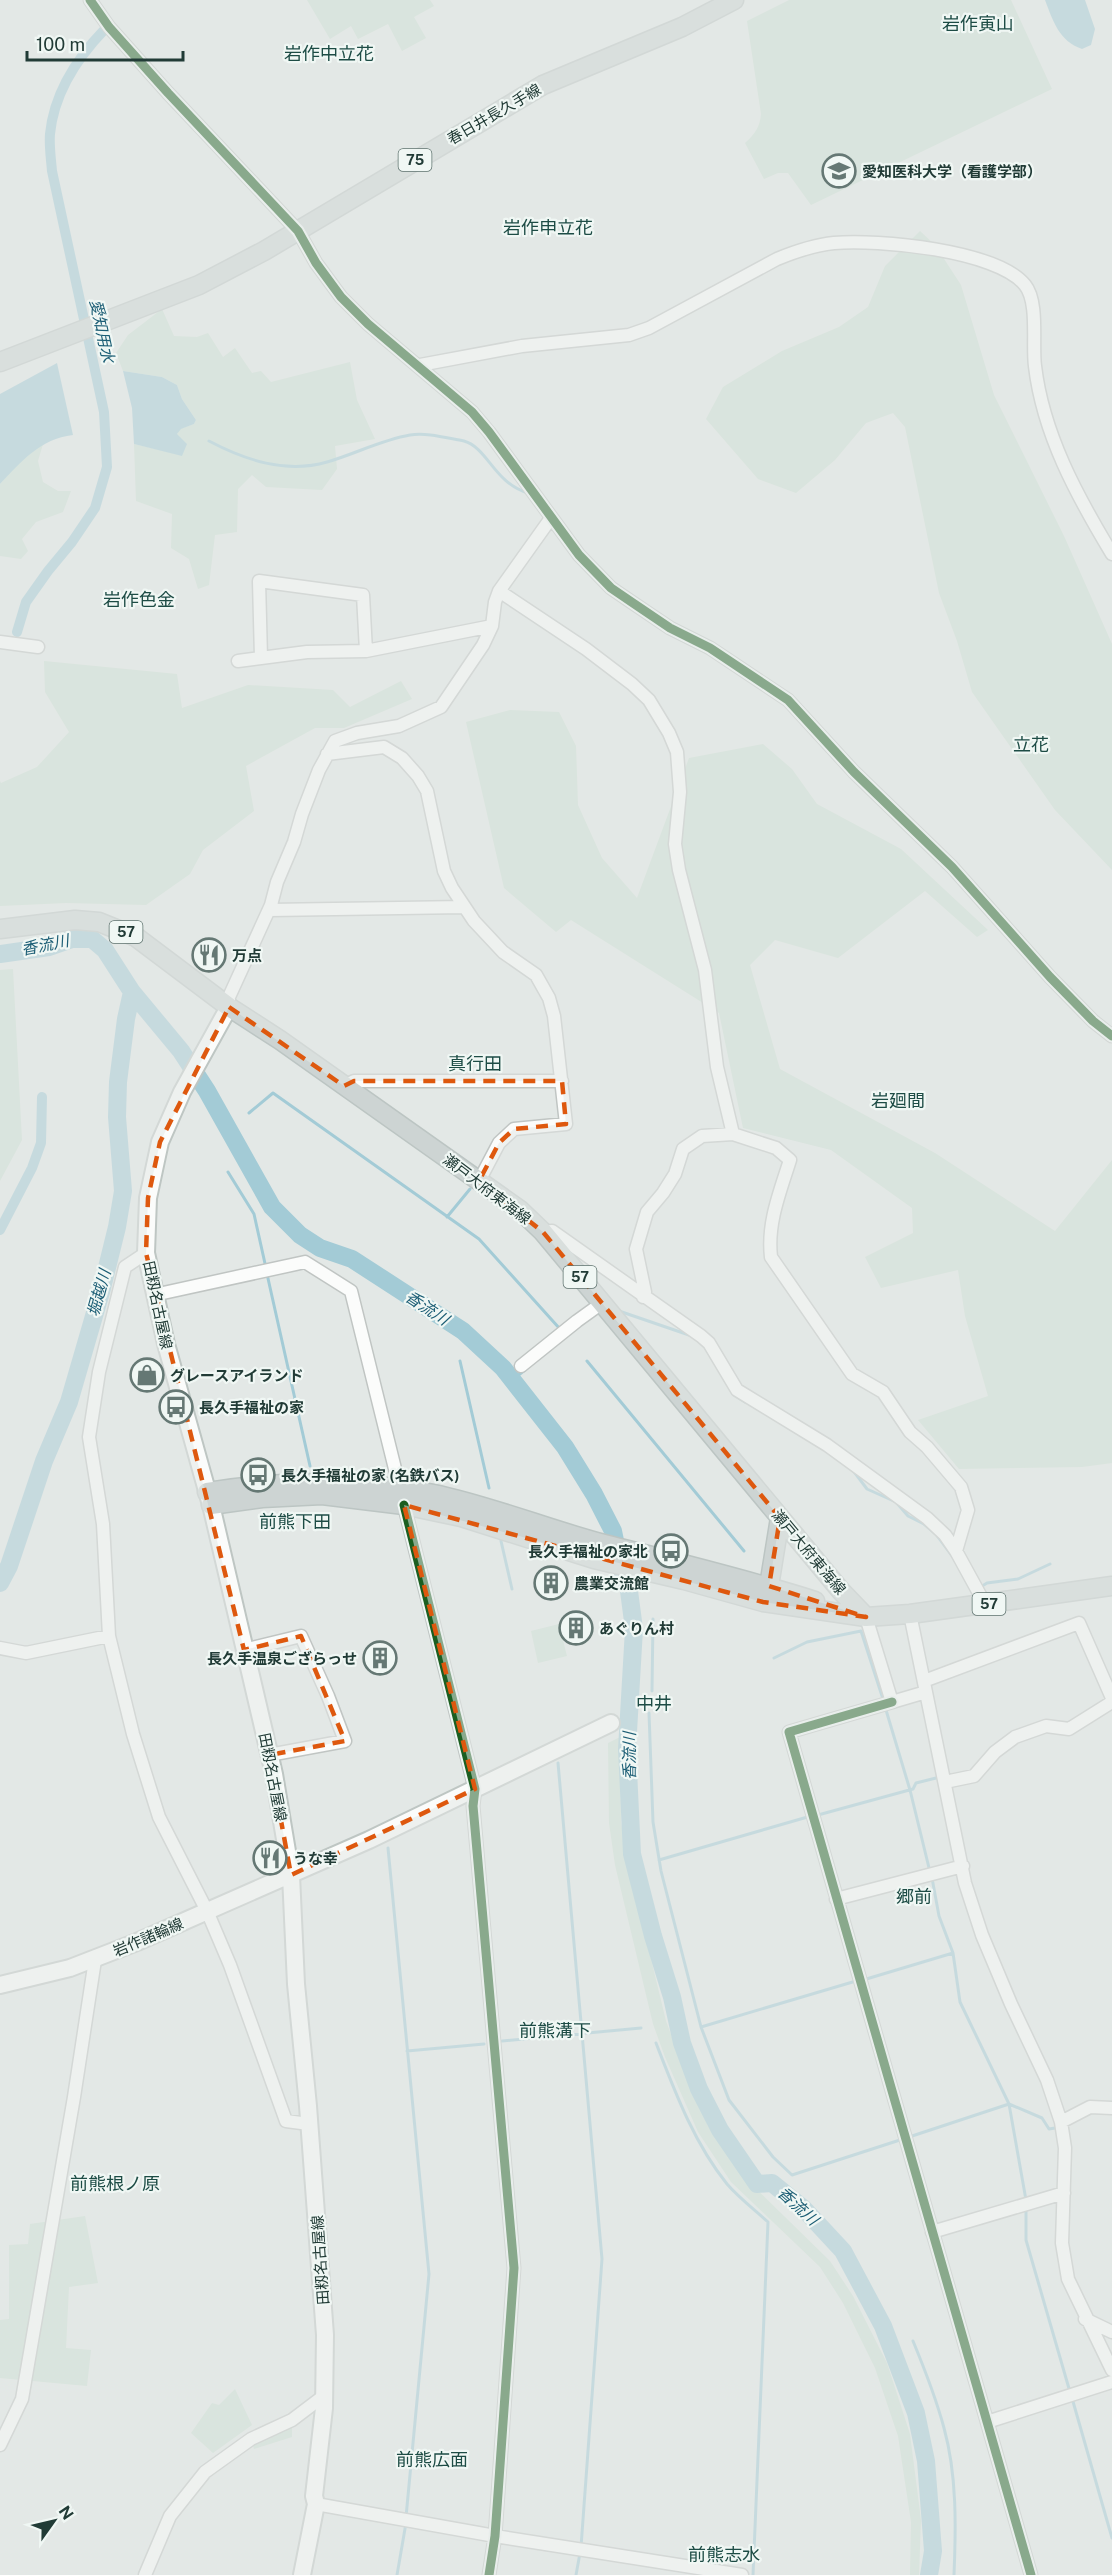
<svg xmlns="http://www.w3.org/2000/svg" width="1112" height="2575" font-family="'Public Sans','Noto Sans JP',sans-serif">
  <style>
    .green { fill: #cce1d4 }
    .water { fill: #a3cbd6 }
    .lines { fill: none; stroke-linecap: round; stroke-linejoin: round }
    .stream { stroke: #a3cbd6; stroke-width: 3 }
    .canal { stroke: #a3cbd6; stroke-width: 10 }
    .river { stroke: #a3cbd6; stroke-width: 18 }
    .street-casing { stroke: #c0c5c3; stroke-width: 15 }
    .secondary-casing { stroke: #bec6c3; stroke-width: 20 }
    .primary-casing { stroke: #bcc5c3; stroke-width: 21 }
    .street { stroke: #fbfcfb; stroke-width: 12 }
    .secondary { stroke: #fbfcfb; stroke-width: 16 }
    .primary { stroke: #cdd4d3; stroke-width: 18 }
    .cycleway-casing { stroke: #f0f7f4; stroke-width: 13 }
    .cycleway { stroke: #1b5e20; stroke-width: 9 }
    .marked { fill: none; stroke: #de580e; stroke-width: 4.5; stroke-dasharray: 12 8; stroke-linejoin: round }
    .labels { text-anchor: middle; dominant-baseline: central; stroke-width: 4.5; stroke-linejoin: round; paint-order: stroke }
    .shield { fill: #f0f7f4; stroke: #5f736f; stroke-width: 1.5 }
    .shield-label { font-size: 14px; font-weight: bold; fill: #213b36 }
    .street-label { font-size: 15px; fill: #213b36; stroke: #f0f7f4 }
    .poi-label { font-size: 15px; font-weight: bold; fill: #213b36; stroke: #f0f7f4; text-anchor: start }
    .water-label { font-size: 16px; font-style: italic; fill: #1c5e75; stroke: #f0f7f4 }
    .quarter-label { font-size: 18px; fill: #1d4c45; stroke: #f0f7f4 }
  </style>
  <rect width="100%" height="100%" fill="#e3e8e6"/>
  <!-- green -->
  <path class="green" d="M307,0H430L434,6L414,17L426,38L402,51L388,24L358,39L351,26L330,39Z
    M789,0H1011L1052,89L811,205L788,173H778L764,179L745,143C755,134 760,127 761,114L747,21Z
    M920,231L935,245L961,285L994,395L1064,536L1112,644V870L1055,810L972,692L957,641L939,593L905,427L893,413L866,423L835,460L796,493L758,479L706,419L723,387L782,351L839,327L868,307L885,266Z
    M162,309L174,336L197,337L208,333L223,357L235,348L252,373L261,371L271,382L350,362L357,400L375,439L335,446L337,469L322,490L266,487L252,475L238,489L237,532L215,535L209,585L198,589L189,559L171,548L172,514L136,501L134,444L182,455L177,434L180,429L194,424L196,420L182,399L177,385L162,377L123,371L116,353L128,335Z
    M43,444L38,461L43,482L58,491H71L63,512L36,522L22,539L28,551L21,559L0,556V484L20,461Z
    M44,661L177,674L182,708L248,685L333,690L350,707L401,681L412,699L344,728H315L246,766L254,811L203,850L190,874L146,905L66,903L0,906V781L1,783L37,767L69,732L45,692Z
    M510,710L559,712L576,746L578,805L602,858L637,898L689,758L763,744L792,769L817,804L901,849L988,930L977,937L925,891L838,958L775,940L750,965L780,1069L935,1153L1055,1231L1112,1160V1463L1082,1467L959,1469L918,1420L988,1396L965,1316L958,1270L881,1288L865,1257L913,1233L912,1208L831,1150L743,1128L719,1013L571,920L556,932L504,888L466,722Z
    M13,969L22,1140L0,1181V970Z
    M559,1624L567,1656L538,1663L531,1631Z
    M620,1737L621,1822L628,1864L666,2021L690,2086L708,2126L742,2175L830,2261L853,2296L887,2363L910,2434L921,2520L919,2575H910L911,2522L898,2436L875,2368L843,2303L820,2267L731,2182L698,2132L665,2057L653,2024L615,1865L609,1823L608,1743Z
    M85,2216L98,2283L69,2287L66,2348L91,2350L87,2386L0,2378V2320L9,2319V2245L28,2244L30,2224Z
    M235,2389L252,2425L213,2453L191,2433L212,2403L219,2405Z
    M292,2420V2437L254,2449L251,2439Z"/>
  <!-- water -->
  <path class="water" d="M1045,0H1085L1095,29L1091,45L1082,49C1059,41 1053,21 1045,0Z
    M57,363L73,435C40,439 22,461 0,484V394Z
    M123,371L162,377L177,385L182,399L196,420L194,424L181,429L177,434L187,444L182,456L134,444L132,408Z"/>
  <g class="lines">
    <!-- stream -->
    <path class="stream" d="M209,441C245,460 286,474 327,462C355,454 381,440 410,435C426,432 447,438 464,441C488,448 494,483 528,493
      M249,1113L273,1093L479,1239L560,1329
      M228,1172L254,1214L266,1268
      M447,1217L470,1189
      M267,1274L310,1466
      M619,1311L689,1335
      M460,1361L489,1488
      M587,1361L744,1551
      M512,1380L525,1370
      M733,1394L745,1402
      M852,1469L867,1489L896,1502L908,1516L924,1524L936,1534L953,1557
      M501,1541L512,1589
      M979,1588L987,1583L1018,1579L1050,1564
      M774,1658L807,1642L861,1631L882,1696
      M652,1691L653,1619
      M886,1710L910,1790L930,1872
      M649,1713L653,1822L661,1871L701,2027L729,2100L773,2157L792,2175L903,2139
      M558,1763L602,2259L581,2547
      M818,1815L913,1789L916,1783L936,1778
      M388,1848L429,2274L406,2517
      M659,1860L811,1816
      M932,1878L939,1916L953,1953L960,2002L1009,2104L1026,2200
      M863,1980L953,1953
      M701,2027L856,1981
      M502,2041L641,2028
      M656,2043C675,2092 694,2143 727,2184C739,2198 755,2210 768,2222L753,2575
      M407,2051L484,2044
      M909,2137L1009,2104L1042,2118L1049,2129L1055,2128
      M1026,2207V2240L1070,2392
      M913,2341C925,2370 936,2398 944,2428C957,2475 956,2527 954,2575
      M1072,2398L1112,2538
      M397,2575L406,2523
      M576,2575L580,2553"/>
    <!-- canal -->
    <path class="canal" d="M17,632L26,602L48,571L72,542L95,508L107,467L104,412L52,171C51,159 49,146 50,134C54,93 77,58 105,29
      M0,1230L32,1168L41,1143L42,1097"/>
    <!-- river -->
    <path class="river" d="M0,954L49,947L72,939H92L105,950L132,992L181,1051L207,1091L272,1207L300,1235L320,1248L352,1259L463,1331L503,1368L565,1447L594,1494L613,1531L619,1560L629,1591L634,1629L627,1749L632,1854L653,1936L672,1997L682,2043L699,2089L720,2130L757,2184L772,2183L804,2209L843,2251L883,2326L916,2413L926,2461L933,2551L929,2575
      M0,1583L9,1566L44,1461L69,1402L101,1292L117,1227L123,1191L117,1117L118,1082L126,1019L132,992"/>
    <defs>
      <path id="street" d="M90,0L109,27L168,93L298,231L316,263L341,297L368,324L472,412L489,432L579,555L611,588L633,603L670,628L710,648L788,700L854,772L952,867L1050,977L1093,1021L1112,1036
        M420,365L522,346L629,335L649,328L777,259C794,252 814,245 834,243C877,239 997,250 1025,285C1039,302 1032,345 1035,366C1043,434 1077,496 1112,554
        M499,591L586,649L632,684L649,700L669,733L677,752L680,792L675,844L679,870L705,970L717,1067L733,1134
        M0,642L38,647
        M261,658L259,581L363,595L366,651
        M238,661L307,652L366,651L492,626
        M327,754L384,747L402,758L418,776L427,791L444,871L452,888L474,921L503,952L536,975L549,998L554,1016L566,1124L514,1129L499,1143L479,1181
        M270,910L464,907
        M229,1007V997L271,905L277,882L294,842L302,814L319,770L335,741L357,733L399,726L441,707L483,645L492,626L495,602L499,591L551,518
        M344,1086L354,1081H562
        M543,1232L552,1231L701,1336L709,1343L737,1390L827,1445L927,1518L945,1535L956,1551L985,1604
        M146,1253L125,1267L99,1372L89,1437L103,1524L109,1636L133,1734L159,1817L207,1911L230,1965L286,2121L309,2124
        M154,1295L305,1262L351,1291L400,1489
        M643,1297L645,1292L636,1249L647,1212L663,1193L675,1174L683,1149L702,1136L733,1134L776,1148L790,1160C780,1192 767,1223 771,1257L852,1374L883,1392L910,1432L927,1447L961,1487L968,1510L956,1551
        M521,1366L577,1321L602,1303
        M404,1505L475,1789L473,1806L514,2268L495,2536L489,2575
        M910,1614L965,1883L982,1935L1011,2004L1047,2080L1061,2122L1065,2148L1062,2243L1068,2279L1112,2370
        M866,1617L892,1702L926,1692
        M0,1648L26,1653L109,1636
        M244,1650L301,1636L328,1696L345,1741L269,1755
        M924,1681L1079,1623L1112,1698
        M892,1702L789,1732L1031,2575
        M945,1782L974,1776L995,1752L1015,1737L1046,1726L1069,1729L1112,1702
        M836,1899L963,1866
        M1061,2122L1090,2107L1112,2108
        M932,2232L1064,2193
        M1085,2319L1112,2332
        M987,2422L1112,2382
        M0,2445L22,2399L74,2097L95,1960
        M316,2504L495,2536L742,2575
        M145,2575L170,2516L205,2472L251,2439L292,2420L325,2395"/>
      <path id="secondary" d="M229,1007L182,1092L160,1142L148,1198L146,1253L166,1344L211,1505L274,1774L291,1875L296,1984L308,2106L325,2335L324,2408L314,2496L316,2504L302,2575
        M0,1985L70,1968L137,1942L369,1840L611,1723"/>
      <path id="primary" d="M0,362L199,285L264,251L543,85L682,27L734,0
        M0,929L75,920L99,922L136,937L229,1007L280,1040L520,1210L543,1232L841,1591L866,1617
        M207,1492C283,1480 358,1479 434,1494C491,1506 547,1529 604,1544C675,1562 746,1579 815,1601
        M211,1505L262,1498L322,1495L404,1505L461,1517L594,1559L684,1580L763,1602L866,1617L910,1614L1112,1586
        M769,1586L780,1518"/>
    </defs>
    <!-- street casing -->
    <use href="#street" class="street-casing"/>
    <!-- secondary casing -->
    <use href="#secondary" class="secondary-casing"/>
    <!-- primary casing -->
    <use href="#primary" class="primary-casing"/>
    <!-- street -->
    <use href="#street" class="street"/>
    <!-- secondary -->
    <use href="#secondary" class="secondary"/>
    <!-- primary -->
    <use href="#primary" class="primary"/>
    <defs>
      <path id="cycleway" d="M90,0L109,27L168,93L298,231L316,263L341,297L368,324L472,412L489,432L579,555L611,588L633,603L670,628L710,648L788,700L854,772L952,867L1050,977L1093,1021L1112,1036
        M404,1505L475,1789L473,1806L514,2268L495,2536L489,2575
        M892,1702L789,1732L1031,2575"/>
    </defs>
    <!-- cycleway casing -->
    <use href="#cycleway" class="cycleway-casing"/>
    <!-- cycleway -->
    <use href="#cycleway" class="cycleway"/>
  </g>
  <!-- marked area -->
  <path d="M0 0H1112V2575H0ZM229,1007L344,1086L354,1081H562L566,1124L514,1129L499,1143L479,1181L543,1232L780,1518L769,1586L866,1617L763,1602L404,1505L475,1789L291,1875L269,1755L345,1741L301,1636L244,1650L146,1253L148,1198L160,1142Z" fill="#e3e8e6" fill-opacity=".55" fill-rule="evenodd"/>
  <path class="marked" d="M229,1007L344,1086L354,1081H562L566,1124L514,1129L499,1143L479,1181L543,1232L780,1518L769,1586L866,1617L763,1602L404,1505L475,1789L291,1875L269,1755L345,1741L301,1636L244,1650L146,1253L148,1198L160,1142Z"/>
  <!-- icons -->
  <defs>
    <symbol id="university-ring" viewBox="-11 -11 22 22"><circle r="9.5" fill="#f0f7f4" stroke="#657874" stroke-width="1.5"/><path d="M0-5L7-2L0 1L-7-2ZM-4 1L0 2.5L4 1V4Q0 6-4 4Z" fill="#657874"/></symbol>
    <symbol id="restaurant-ring" viewBox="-11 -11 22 22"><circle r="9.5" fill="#f0f7f4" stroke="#657874" stroke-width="1.5"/><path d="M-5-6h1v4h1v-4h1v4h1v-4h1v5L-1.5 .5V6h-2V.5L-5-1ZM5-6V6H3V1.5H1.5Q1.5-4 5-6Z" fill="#657874"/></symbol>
    <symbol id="shop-ring" viewBox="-11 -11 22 22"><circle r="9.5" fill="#f0f7f4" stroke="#657874" stroke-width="1.5"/><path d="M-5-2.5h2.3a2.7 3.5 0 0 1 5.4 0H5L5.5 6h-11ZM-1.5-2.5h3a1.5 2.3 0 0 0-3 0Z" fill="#657874"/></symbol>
    <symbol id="bus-ring" viewBox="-11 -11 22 22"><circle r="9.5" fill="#f0f7f4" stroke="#657874" stroke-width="1.5"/><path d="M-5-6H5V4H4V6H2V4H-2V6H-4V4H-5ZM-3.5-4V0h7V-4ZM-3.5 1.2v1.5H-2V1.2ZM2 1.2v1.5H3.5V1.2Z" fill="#657874"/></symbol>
    <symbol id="building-ring" viewBox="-11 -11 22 22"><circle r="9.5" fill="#f0f7f4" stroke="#657874" stroke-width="1.5"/><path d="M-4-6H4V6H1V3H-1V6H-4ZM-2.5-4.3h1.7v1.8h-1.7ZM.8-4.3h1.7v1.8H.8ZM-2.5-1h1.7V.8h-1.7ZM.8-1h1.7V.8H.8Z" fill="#657874"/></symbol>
  </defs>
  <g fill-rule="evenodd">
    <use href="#university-ring" x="820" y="152" width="38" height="38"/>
    <use href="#restaurant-ring" x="190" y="936" width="38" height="38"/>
    <use href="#shop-ring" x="128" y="1356" width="38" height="38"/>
    <use href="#bus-ring" x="157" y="1388" width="38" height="38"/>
    <use href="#bus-ring" x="239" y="1456" width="38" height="38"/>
    <use href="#bus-ring" x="652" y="1532" width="38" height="38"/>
    <use href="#building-ring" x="532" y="1564" width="38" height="38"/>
    <use href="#building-ring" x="557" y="1609" width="38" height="38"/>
    <use href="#building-ring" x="361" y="1639" width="38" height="38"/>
    <use href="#restaurant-ring" x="251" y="1839" width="38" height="38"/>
  </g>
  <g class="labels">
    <!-- shield labels -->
    <g class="shield">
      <rect x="398.5" y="149" width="33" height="22" rx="4.5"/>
      <rect x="109.5" y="921" width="33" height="22" rx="4.5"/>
      <rect x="563.5" y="1266" width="33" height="22" rx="4.5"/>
      <rect x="972.5" y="1593" width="33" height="22" rx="4.5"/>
    </g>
    <g class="shield-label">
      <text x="415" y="160">75</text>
      <text x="126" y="932">57</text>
      <text x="580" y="1277">57</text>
      <text x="989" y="1604">57</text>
    </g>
    <!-- street labels -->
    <g class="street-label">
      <text transform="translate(494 114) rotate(-30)">春日井長久手線</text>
      <text transform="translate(487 1189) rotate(37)">瀬戸大府東海線</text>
      <text transform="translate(158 1305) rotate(78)">田籾名古屋線</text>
      <text transform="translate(809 1552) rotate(50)">瀬戸大府東海線</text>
      <text transform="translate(273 1777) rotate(79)">田籾名古屋線</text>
      <text transform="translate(148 1937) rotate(-23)">岩作諸輪線</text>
      <text transform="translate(320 2260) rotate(-94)">田籾名古屋線</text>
    </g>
    <!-- poi labels -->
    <g class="poi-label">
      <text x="862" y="171">愛知医科大学（看護学部）</text>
      <text x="232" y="955">万点</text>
      <text x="170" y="1375">グレースアイランド</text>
      <text x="199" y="1407">長久手福祉の家</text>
      <text x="281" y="1475">長久手福祉の家 (名鉄バス)</text>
      <text x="648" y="1551" text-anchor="end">長久手福祉の家北</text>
      <text x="574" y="1583">農業交流館</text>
      <text x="599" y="1628">あぐりん村</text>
      <text x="357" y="1658" text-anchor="end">長久手温泉ござらっせ</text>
      <text x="293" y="1858">うな幸</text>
    </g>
    <!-- water labels -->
    <g class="water-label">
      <text transform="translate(102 331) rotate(78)">愛知用水</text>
      <text transform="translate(45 945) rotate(-11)">香流川</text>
      <text transform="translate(99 1293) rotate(-75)">堀越川</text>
      <text transform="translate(427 1308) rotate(33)">香流川</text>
      <text transform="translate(629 1756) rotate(-90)">香流川</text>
      <text transform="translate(798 2206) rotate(42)">香流川</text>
    </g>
    <!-- quarter labels -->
    <g class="quarter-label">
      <text x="978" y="23">岩作寅山</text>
      <text x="329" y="53">岩作中立花</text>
      <text x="548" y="227">岩作申立花</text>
      <text x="139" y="599">岩作色金</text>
      <text x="1031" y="744">立花</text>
      <text x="475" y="1063">真行田</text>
      <text x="898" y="1100">岩廻間</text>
      <text x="295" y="1521">前熊下田</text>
      <text x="654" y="1703">中井</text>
      <text x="914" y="1896">郷前</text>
      <text x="555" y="2030">前熊溝下</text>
      <text x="115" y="2183">前熊根ノ原</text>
      <text x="432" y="2459">前熊広面</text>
      <text x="724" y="2554">前熊志水</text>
    </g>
  </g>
  <!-- north arrow -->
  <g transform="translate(54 2521) rotate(56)" stroke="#f0f7f4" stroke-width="4.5" paint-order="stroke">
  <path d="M0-4.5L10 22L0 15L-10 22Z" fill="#213b36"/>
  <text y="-9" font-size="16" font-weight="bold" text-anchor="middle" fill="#213b36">N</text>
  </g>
  <!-- scale -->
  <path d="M27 51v9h156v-9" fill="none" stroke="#213b36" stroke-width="3"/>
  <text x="36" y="51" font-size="18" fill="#213b36" stroke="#f0f7f4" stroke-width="4.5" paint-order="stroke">100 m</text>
</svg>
